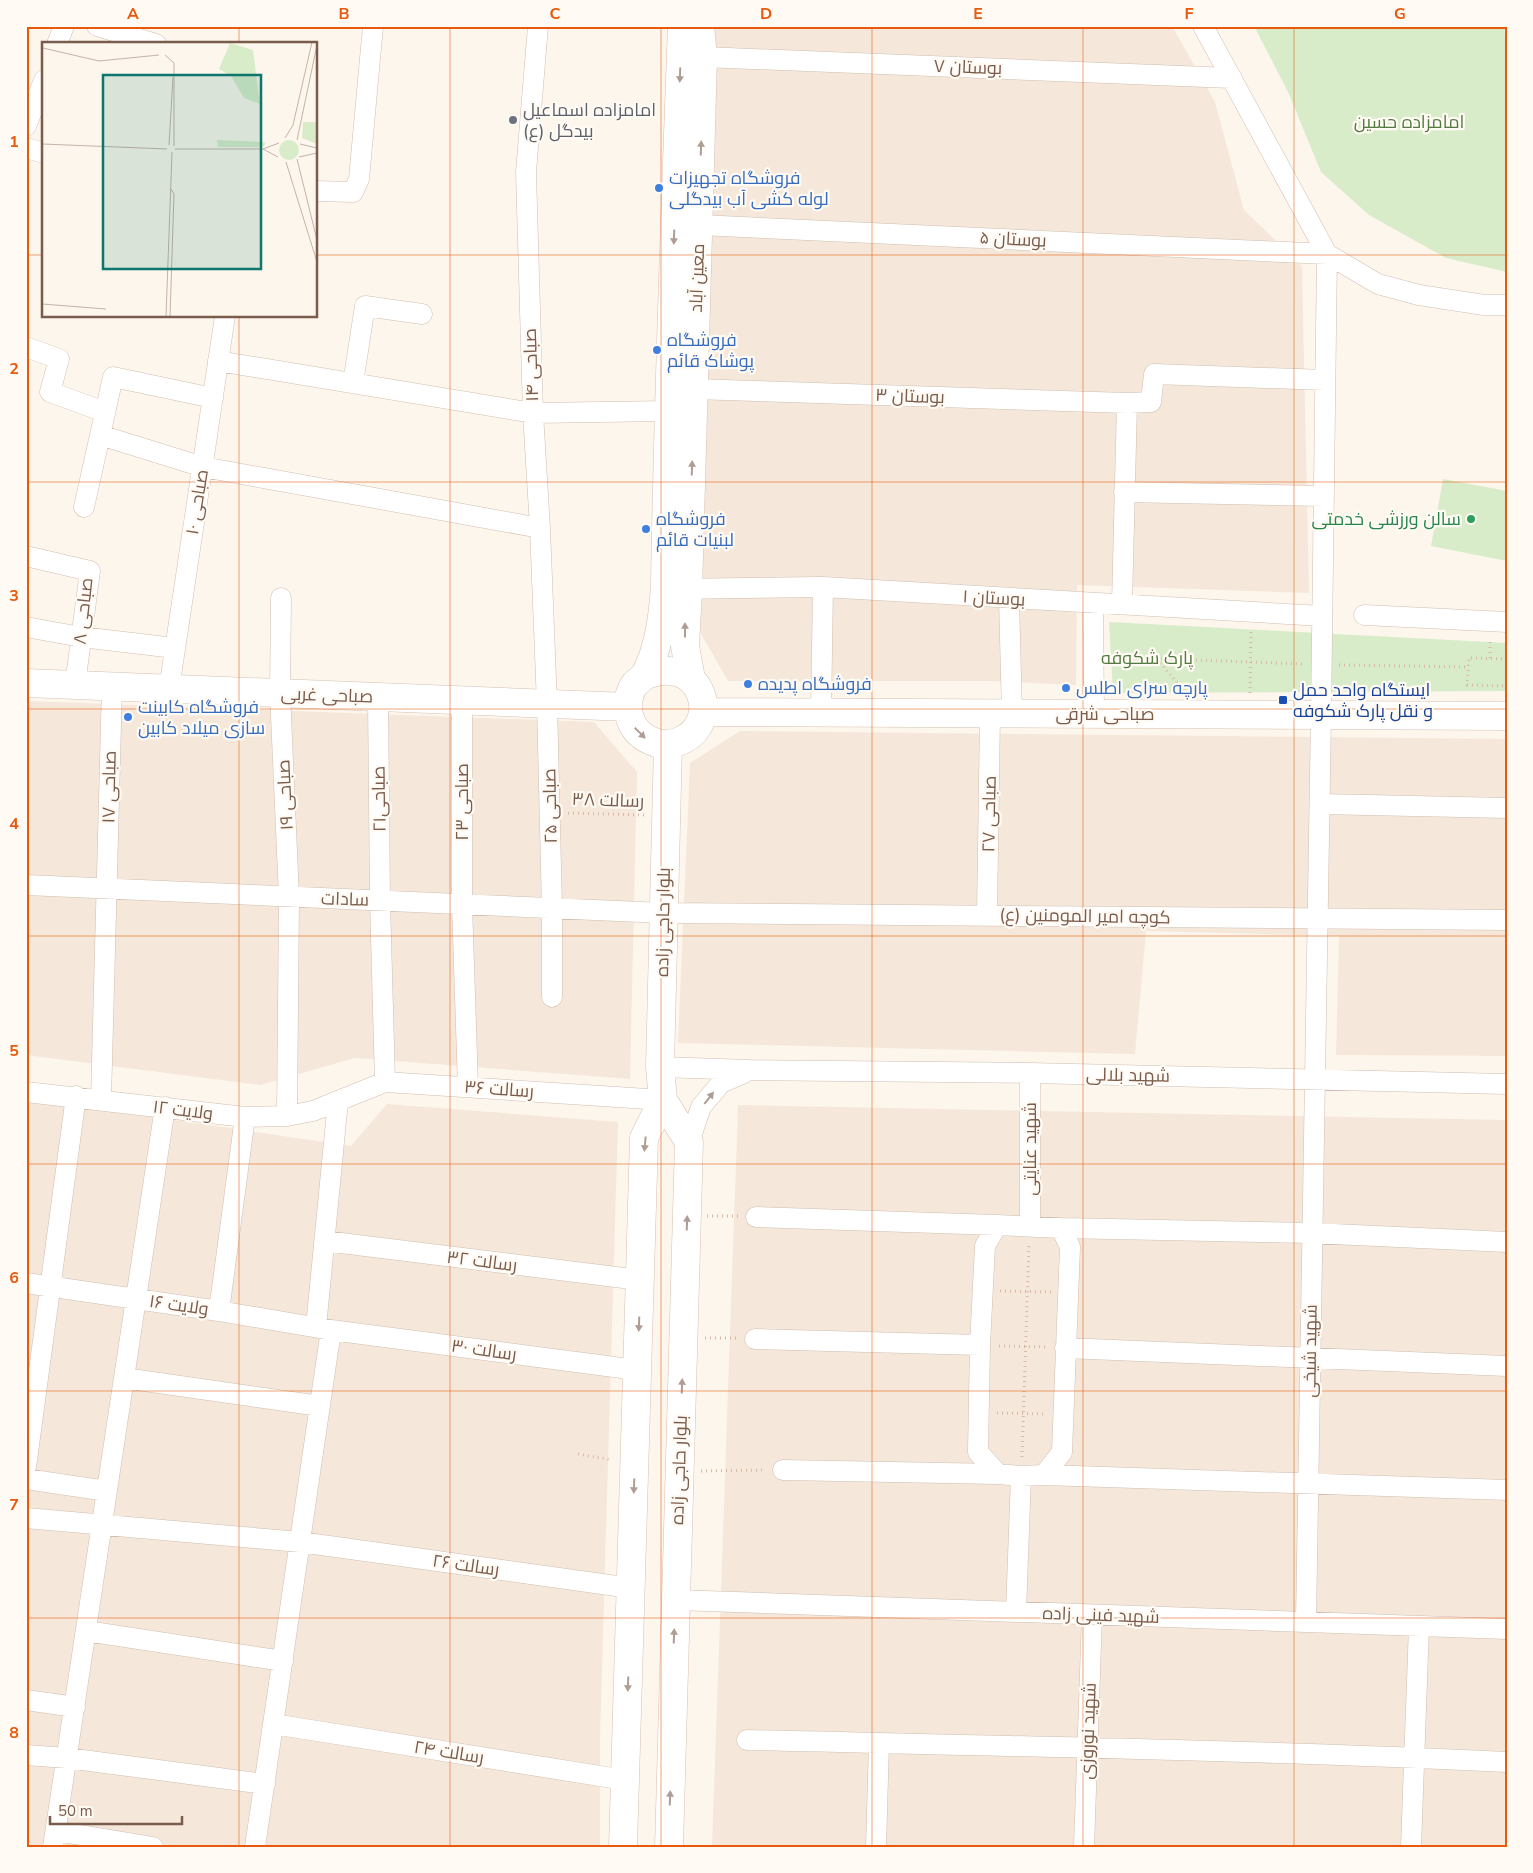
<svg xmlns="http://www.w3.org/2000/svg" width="1533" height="1873" font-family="'Nunito Sans',Cairo,sans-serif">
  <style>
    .residential { fill: #f5e8da }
    .green { fill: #d8ecc9 }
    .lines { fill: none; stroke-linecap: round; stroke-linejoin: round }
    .street-casing { stroke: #d1beb0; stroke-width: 21 }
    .secondary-casing { stroke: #d6c0b0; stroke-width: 29 }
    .path { stroke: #d9b8a5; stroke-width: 3; stroke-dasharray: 1 4; stroke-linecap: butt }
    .street { stroke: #fff; stroke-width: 20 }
    .secondary { stroke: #fff; stroke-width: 28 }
    .oneway { fill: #af9d94 }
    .grid { fill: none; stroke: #e8590c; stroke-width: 1; stroke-opacity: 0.55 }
    .worship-dot { fill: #6b7280; stroke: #fffaf3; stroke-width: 2 }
    .shop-dot { fill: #3f7fe0; stroke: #fffaf3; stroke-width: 2 }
    .leisure-dot { fill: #2e9e5b; stroke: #fffaf3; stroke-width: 2 }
    .transit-dot { fill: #1a4fb4; stroke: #fffaf3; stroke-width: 2 }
    .labels { text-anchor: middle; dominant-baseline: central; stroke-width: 4.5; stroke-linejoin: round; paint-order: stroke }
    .street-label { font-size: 18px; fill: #7a5c4d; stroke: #fffaf3 }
    .worship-label { font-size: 18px; fill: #5b616d; stroke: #fffaf3; text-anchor: start }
    .park-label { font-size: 18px; fill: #537a41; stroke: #fffaf3 }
    .shop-label { font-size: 18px; fill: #366cbe; stroke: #fffaf3; text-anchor: start }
    .leisure-label { font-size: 18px; fill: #27864d; stroke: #fffaf3; text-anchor: end }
    .transit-label { font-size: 18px; fill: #164399; stroke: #fffaf3; text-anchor: start }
    .inset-road { fill: none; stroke: #c5b3a7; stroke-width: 1 }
    .view { fill: #0f766e; fill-opacity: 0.15; stroke: #0f766e; stroke-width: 2.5 }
    .inset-edge { fill: none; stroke: #7a5c4d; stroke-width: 2.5 }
    .neatline { fill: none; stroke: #e8590c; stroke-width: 2 }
    .grid-label { font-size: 16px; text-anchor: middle; font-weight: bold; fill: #e8590c }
  </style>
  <rect width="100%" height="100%" fill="#fdf6ec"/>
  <!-- residential -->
  <path class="residential" d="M705,26H1172L1215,102L1244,210L1302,266L1309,593L1077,585L1076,685L991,681H728L701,634L692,563Z
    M26,701L594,722L637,772L630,1079L355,1058L260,1085L26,1055Z
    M740,731L1507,739V1056L1336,1055L1339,936L1146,931L1135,1054L678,1043L690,763Z
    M26,1098L351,1146L387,1104L618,1122L600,1737V1847H26Z
    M738,1105L1507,1120V1847H712Z"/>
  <!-- green -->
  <path class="green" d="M1254,26H1504L1507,58V272L1446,258L1369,215L1321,172L1288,92Z
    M1443,479L1507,491V561L1431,546Z
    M1109,622L1507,643V691L1113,693Z"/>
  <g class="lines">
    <defs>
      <path id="street" d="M97,26L156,44
        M538,26L526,172L533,413L540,528L547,704L552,908V997
        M1203,26L1327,254L1321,715L1306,1622
        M57,44L64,26
        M703,57L1232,78
        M26,126L44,80
        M26,148L44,153
        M316,191L353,192L359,179L373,26
        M699,225L1327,254L1378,284L1419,295L1484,305H1507
        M26,347L59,359L50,392L105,412
        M218,361L533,413L668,411
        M353,383L365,306L422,314
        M694,389L1127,403
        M100,435L203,467L540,528
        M1124,492L1324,496
        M84,507L113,377L213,398
        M26,556L90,571L75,685
        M674,589L823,587L1322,616
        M281,598L280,693L289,897L287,1116
        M1009,599L1012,714
        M1093,603L1094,714
        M1122,604L1127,403L1151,402L1154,374L1325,380
        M1364,615L1507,622
        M26,627L81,637L175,648
        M169,689L225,316
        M378,697L380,901L385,1082
        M462,700V904L468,1087
        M821,713L823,587
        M1320,804L1507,808
        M26,885L664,913L1507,920
        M987,915L990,714
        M660,1067L750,1070L1030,1073L1507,1084
        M26,1092L245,1117L287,1116L313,1111L385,1082L663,1100
        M101,1100L112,686
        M689,1142L701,1107L721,1083L744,1073
        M756,1217L997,1225
        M997,1225L1061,1228L1070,1247L1062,1452L1044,1475L1021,1476L998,1474L978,1452L980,1345L985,1246Z
        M1030,1226V1073
        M1061,1228L1311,1233L1507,1242
        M325,1241L640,1280
        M26,1283L219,1311L331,1330L637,1370
        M219,1311L245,1117
        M316,1327L338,1101
        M755,1339L980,1345
        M1065,1348L1507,1366
        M124,1378L320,1406
        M26,1467L76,1096
        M783,1470L998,1474
        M1044,1475L1507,1490
        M26,1479L107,1491
        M26,1518L300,1542L631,1588
        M676,1600L1507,1629
        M1016,1612L1021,1476
        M86,1631L283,1661
        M26,1700L75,1707
        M273,1724L625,1780
        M747,1740C1000,1746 1254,1750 1507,1762
        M26,1755L67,1758L265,1784
        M56,1831L153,1847
        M53,1847L165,1107
        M255,1847L331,1330
        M876,1847L879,1743
        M1084,1847L1092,1615
        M1411,1847L1419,1626"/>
      <path id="secondary" d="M644,676C700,651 725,722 680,741C661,750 636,738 630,718C626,707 628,693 635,684C638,681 642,678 645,675C649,667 654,655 656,646C661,630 664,600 665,584C668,398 675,212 682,26
        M691,679L685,646L688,590L703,57L700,26
        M26,683L628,707
        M703,712L1507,716
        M668,744L660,1067L663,1100L689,1142L669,1847
        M623,1847L644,1138L663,1100"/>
    </defs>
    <!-- street casing -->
    <use href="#street" class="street-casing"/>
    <!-- secondary casing -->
    <use href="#secondary" class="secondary-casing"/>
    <!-- path -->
    <path class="path" d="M1111,657L1305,664
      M1490,658V639
      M1157,659L1185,692
      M1507,659L1469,658L1467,685L1507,686
      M1339,665L1468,667
      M1250,693L1251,630
      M568,813L644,815
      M707,1216H738
      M1000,1291L1052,1292
      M705,1338H737
      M999,1346L1047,1347
      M997,1413L1046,1414
      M578,1454L612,1460
      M1022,1457L1029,1244
      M701,1471L765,1470"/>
    <!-- street -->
    <use href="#street" class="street"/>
    <!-- secondary -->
    <use href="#secondary" class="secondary"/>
  </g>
  <!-- one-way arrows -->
  <defs><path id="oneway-solid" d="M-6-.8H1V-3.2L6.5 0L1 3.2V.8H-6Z" transform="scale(1.25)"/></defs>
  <g class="oneway">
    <use href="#oneway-solid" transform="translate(680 75) rotate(92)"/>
    <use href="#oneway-solid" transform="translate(701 148) rotate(-88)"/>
    <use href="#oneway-solid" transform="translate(674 237) rotate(92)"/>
    <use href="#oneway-solid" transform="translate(692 468) rotate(-88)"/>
    <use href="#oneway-solid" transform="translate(685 630) rotate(-90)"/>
    <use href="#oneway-solid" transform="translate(640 733) rotate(45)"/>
    <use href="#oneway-solid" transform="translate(709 1098) rotate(-52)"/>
    <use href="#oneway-solid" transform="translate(645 1144) rotate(95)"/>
    <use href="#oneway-solid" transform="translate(687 1223) rotate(-88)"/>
    <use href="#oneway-solid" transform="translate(639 1324) rotate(92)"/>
    <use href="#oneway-solid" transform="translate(682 1386) rotate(-88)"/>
    <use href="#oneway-solid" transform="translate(634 1486) rotate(92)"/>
    <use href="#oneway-solid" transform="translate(674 1636) rotate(-88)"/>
    <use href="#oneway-solid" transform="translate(628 1684) rotate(92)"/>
    <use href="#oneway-solid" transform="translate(670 1798) rotate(-88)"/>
  </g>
  <!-- grid -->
  <path class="grid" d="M239,26V44M450,26V1847M661,26V1847M872,26V1847M1083,26V1847M1294,26V1847M26,255H44M316,255H1507M239,316V1847M26,482H1507M26,709H1507M26,936H1507M26,1164H1507M26,1391H1507M26,1618H1507"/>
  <!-- markers -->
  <circle class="worship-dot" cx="513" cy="120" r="5"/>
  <g class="shop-dot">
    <circle cx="659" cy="188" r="5"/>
    <circle cx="657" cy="350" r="5"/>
    <circle cx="646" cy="529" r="5"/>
    <circle cx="748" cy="684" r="5"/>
    <circle cx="1066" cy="688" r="5"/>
    <circle cx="128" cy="717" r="5"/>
  </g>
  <circle class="leisure-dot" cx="1471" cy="519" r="5"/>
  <rect class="transit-dot" x="1278" y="695" width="10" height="10" rx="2.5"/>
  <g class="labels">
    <!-- street labels -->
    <g class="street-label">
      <text transform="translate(968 67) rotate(2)">بوستان ۷</text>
      <text transform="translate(1013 239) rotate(3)">بوستان ۵</text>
      <text transform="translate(697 278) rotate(-88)">معین آباد</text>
      <text transform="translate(531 365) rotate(-92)">صباحی ۱۴</text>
      <text transform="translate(910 396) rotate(2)">بوستان ۳</text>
      <text transform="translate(197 502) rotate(-81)">صباحی ۱۰</text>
      <text transform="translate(994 598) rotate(3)">بوستان ۱</text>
      <text transform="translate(83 611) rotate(-84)">صباحی ۸</text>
      <text transform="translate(327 695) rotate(2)">صباحی غربی</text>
      <text x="1105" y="714">صباحی شرقی</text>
      <text transform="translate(109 787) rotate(-89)">صباحی ۱۷</text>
      <text transform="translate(285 795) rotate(-93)">صباحی ۱۹</text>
      <text transform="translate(379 799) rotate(-91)">صباحی۲۱</text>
      <text transform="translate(608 800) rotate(2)">رسالت ۳۸</text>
      <text transform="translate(462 802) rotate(-90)">صباحی ۲۳</text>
      <text transform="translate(550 806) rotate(-91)">صباحی ۲۵</text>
      <text transform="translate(989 814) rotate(-89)">صباحی ۲۷</text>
      <text transform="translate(345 899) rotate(2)">سادات</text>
      <text transform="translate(1085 916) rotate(1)">کوچه امیر المومنین (ع)</text>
      <text transform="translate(663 922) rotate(-89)">بلوار حاجی زاده</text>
      <text transform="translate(1128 1075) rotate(1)">شهید بلالی</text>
      <text transform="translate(499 1089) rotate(4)">رسالت ۳۶</text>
      <text transform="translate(183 1110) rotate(7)">ولایت ۱۲</text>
      <text transform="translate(1030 1149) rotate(-90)">شهید عنایتی</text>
      <text transform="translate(482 1261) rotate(7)">رسالت ۳۲</text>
      <text transform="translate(179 1305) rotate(8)">ولایت ۱۶</text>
      <text transform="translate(484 1350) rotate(8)">رسالت ۳۰</text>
      <text transform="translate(1310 1351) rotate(-89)">شهید شیخی</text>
      <text transform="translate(679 1470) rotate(-88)">بلوار حاجی زاده</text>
      <text transform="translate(466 1565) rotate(8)">رسالت ۲۶</text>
      <text transform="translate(1101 1615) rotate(2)">شهید فینی زاده</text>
      <text transform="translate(1088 1731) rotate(-88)">شهید نوروزی</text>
      <text transform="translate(449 1752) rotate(9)">رسالت ۲۴</text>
    </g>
    <!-- worship labels -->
    <g class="worship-label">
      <text x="523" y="110">امامزاده اسماعیل<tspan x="523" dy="21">(ع) بیدگل</tspan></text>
    </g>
    <!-- park labels -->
    <g class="park-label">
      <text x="1409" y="122">امامزاده حسین</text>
      <text x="1147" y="658">پارک شکوفه</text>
    </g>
    <!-- shop labels -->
    <g class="shop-label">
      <text x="669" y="178">فروشگاه تجهیزات<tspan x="669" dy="21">لوله کشی آب بیدگلی</tspan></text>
      <text x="667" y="340">فروشگاه<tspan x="667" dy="21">پوشاک قائم</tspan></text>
      <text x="656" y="519">فروشگاه<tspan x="656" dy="21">لبنیات قائم</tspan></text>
      <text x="758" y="684">فروشگاه پدیده</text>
      <text x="1076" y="688">پارچه سرای اطلس</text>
      <text x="138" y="707">فروشگاه کابینت<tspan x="138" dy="21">سازی میلاد کابین</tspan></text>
    </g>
    <!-- leisure labels -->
    <g class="leisure-label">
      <text x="1461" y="519">سالن ورزشی خدمتی</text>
    </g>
    <!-- transit labels -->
    <g class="transit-label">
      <text x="1293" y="690">ایستگاه واحد حمل<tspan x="1293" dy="21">و نقل پارک شکوفه</tspan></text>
    </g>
  </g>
  <!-- overview -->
  <g transform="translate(42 42)">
    <rect width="275" height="275" fill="#fdf6ec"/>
    <path d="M188,1L211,8L218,62L202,56L189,34L177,27ZM261,80H275V102L260,96ZM237 108a10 10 0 1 1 20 0a10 10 0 1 1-20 0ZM175,98L220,100L224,101L221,105H176Z" fill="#d8ecc9"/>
    <path class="inset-road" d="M1,6L57,19L117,13M123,13L132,21V104M243,96L251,83L270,0M255,98L275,3M0,102L125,107M258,102L275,106M127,103L131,35M133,107H221L237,101M221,107L236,115M257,115L275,111M255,117L275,198M244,120L275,220M0,262L64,267M124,275L130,110M128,275L132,152L129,147"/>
    <path class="view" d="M61,33H219V227H61Z"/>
    <rect width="275" height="275" class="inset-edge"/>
  </g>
  <!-- border -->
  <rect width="1533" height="1873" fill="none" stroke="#fffaf3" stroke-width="55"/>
  <!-- scale -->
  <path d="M50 1816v8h132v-8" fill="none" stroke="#7a5c4d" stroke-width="2.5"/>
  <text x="58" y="1816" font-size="15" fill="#7a5c4d" stroke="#fffaf3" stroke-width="4" paint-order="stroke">50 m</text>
  <rect x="28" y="28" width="1478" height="1818" class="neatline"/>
  <g class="grid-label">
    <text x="133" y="19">A</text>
    <text x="344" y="19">B</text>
    <text x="555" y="19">C</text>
    <text x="766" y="19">D</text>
    <text x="978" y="19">E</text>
    <text x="1189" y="19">F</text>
    <text x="1400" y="19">G</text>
    <text x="14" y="147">1</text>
    <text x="14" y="374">2</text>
    <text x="14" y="601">3</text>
    <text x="14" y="829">4</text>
    <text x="14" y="1056">5</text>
    <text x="14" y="1283">6</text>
    <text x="14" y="1510">7</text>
    <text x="14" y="1738">8</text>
  </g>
</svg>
